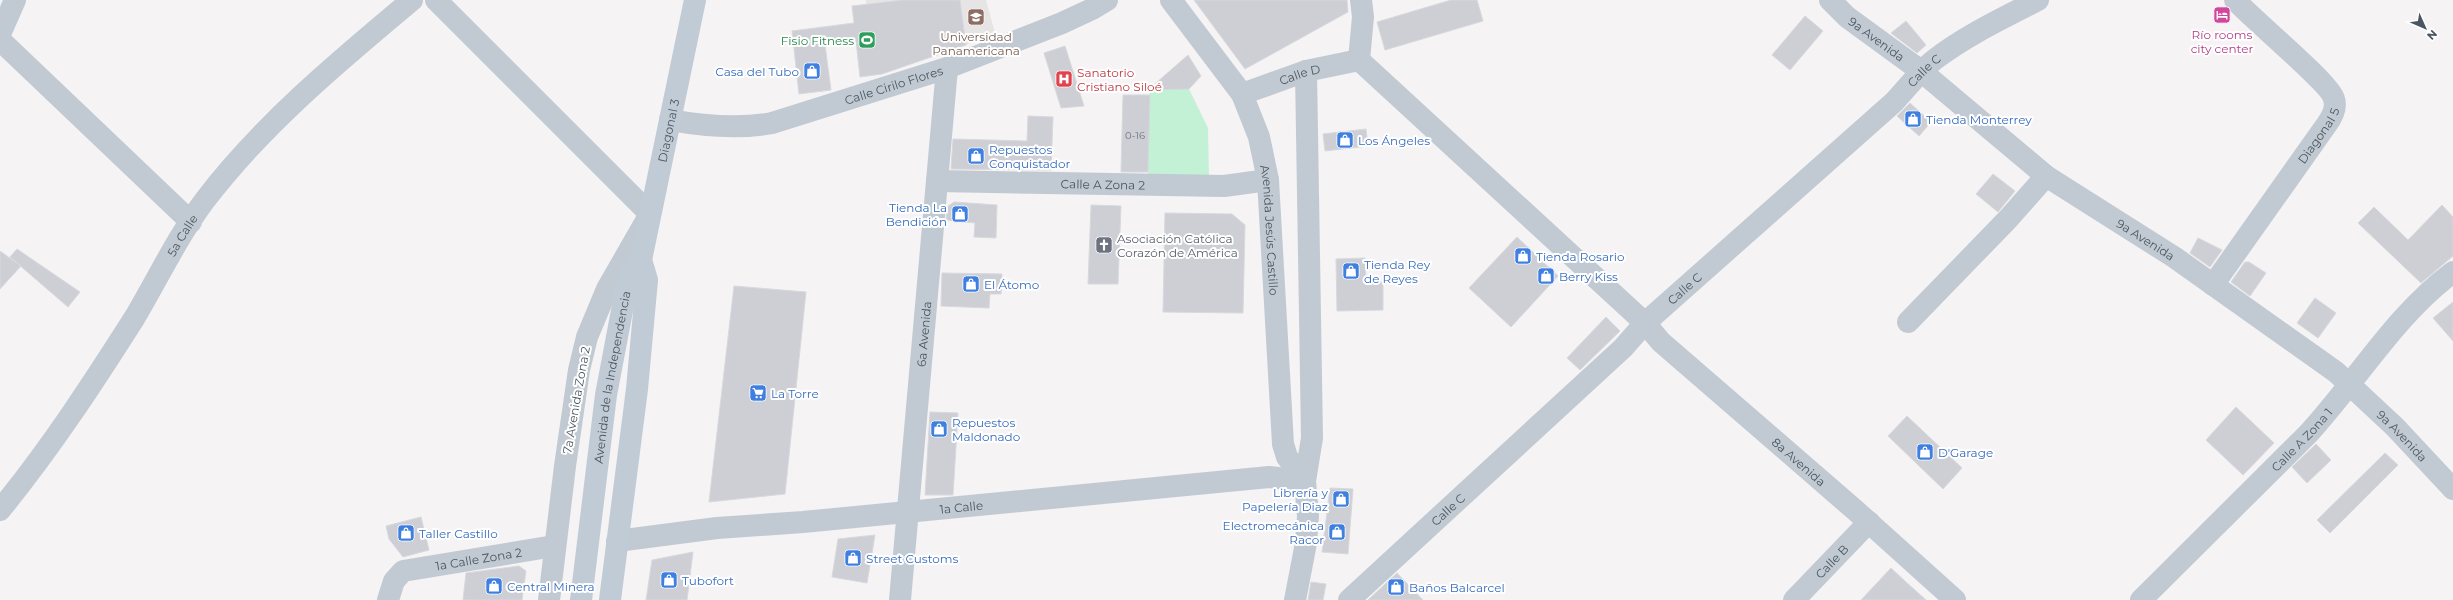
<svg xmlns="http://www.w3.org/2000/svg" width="2453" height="600" font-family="Montserrat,sans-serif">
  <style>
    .education { fill: #e6e4e5 }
    .green { fill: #c3f1d5 }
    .building { fill: #cdcfd5; stroke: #d7d9de }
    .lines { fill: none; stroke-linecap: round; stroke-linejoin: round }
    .street { stroke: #c1cad2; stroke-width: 22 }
    .secondary { stroke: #c1cbd6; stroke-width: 22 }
    .labels { text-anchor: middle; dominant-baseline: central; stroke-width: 4; stroke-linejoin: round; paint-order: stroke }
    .number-label { font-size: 10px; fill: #6b747e }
    .hotel-label { font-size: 12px; fill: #b23c85; stroke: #fff }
    .education-label { font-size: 12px; fill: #785e54; stroke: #fff }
    .street-label { font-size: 12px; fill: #4a5661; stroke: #fff }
    .leisure-label { font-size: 12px; fill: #27864d; stroke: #fff; text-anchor: end }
    .shop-label { font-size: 12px; fill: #366cbe; stroke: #fff; text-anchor: start }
    .health-label { font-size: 12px; fill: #be3a42; stroke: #fff; text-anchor: start }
    .worship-label { font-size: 12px; fill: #5b616d; stroke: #fff; text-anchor: start }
  </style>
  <rect width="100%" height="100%" fill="#f5f3f3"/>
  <!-- education -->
  <path class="education" d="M866,0H902L866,4Z
    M960,0H986L995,33L966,45Z"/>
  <!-- green -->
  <path class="green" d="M1189,89L1208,128L1209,178L1148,176L1150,95L1148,90Z"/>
  <!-- building -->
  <path class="building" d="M902,0H960L966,45L882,74L860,77L856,41L825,45L831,90L799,94L792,31L854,23L852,6Z
    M1194,0H1347L1348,12L1245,69Z
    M1451,0H1477L1483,21L1385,50L1377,22Z
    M1805,16L1823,31L1790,70L1772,55Z
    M1906,21L1926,45L1917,53L1891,33Z
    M1065,46L1084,106L1061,108L1044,53Z
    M1188,55L1201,76L1189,89L1148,90Z
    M1123,95H1150L1148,172H1121Z
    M1910,103L1931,122L1919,136L1897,116Z
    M1028,116L1053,117L1051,170L951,169L953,139L1027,141Z
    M1366,129L1368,146L1325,151L1323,134Z
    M1993,174L2015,191L1998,212L1976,194Z
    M954,202L997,205L996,238L974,237L975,223L946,220L947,207Z
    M1091,205L1121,206L1118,284H1088Z
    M2442,205L2453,217V256L2421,283L2358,223L2374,207L2408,240Z
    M1165,213L1232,214L1245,225L1243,313L1163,312Z
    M1517,237L1558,276L1511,327L1469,288Z
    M2198,238L2222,250L2210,267L2190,253Z
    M17,249L80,292L68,307L10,257Z
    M0,251L21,266L0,289Z
    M1365,258L1366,282H1383V310L1337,311L1336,259Z
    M2245,262H2249L2266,273L2250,296L2231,282Z
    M942,273L1002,274L1001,294H990L989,308L941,306Z
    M734,286L806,292L785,494L709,502Z
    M2315,298L2336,313L2318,338L2297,323Z
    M2453,302V341L2433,318Z
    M1606,317L1620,331L1580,370L1567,358Z
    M2236,407L2274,443L2243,475L2206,440Z
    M930,412L958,413L953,495H925Z
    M1907,416L1962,468L1943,489L1888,436Z
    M2316,444L2331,460L2307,483L2292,467Z
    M2385,453L2398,465L2330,533L2317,520Z
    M1330,488L1353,489L1348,554L1322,552Z
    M421,517L429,550L403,557L389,539L386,526Z
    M875,535L867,583L832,577L838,539Z
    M693,552L687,600H646L652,560Z
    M519,566L526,571L522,600H463L466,573Z
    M1891,568L1906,582L1926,600H1861Z
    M1397,573L1423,600H1368Z
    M1311,582L1326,584L1323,600H1308Z"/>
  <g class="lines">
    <!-- street -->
    <g class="street">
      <path d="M436,0L650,214L607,289L587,337L579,370L565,466L549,600"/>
      <path id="s1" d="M1171,0L1242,94L1259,137L1268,180L1283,444L1287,457L1305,481"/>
      <path id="s2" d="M1830,0L1847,17L1921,71L2046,176L2174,257L2336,372L2395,427L2453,489"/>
      <path d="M0,34L15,0"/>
      <path d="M0,40L191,222"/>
      <path id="s3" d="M1359,60L1645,323L1661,342L1855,510L1955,600"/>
      <path d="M1359,60L1363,17L1361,0"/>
      <path id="s4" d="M1242,94L1306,71L1359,60"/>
      <path id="s5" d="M670,120C703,126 740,129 772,123L947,68L1062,23L1092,9L1107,0"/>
      <path id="s6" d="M937,181L1224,186L1268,180"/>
      <path id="s7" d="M2213,285L2327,124C2332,117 2337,108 2334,99C2331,84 2252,19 2235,0"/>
      <path d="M1908,322L2008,219L2046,176"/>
      <path id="s8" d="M0,510C50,449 93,383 135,317C158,278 178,236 205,200C263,124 339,61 412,0"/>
      <path id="s9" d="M617,541L717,528L803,522L1269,477L1305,481"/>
      <path id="s10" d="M388,600L394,581L403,571L554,546"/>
      <path id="s11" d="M900,600L947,68"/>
      <path d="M1295,600L1306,543L1308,516L1305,481L1312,438L1306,71"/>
      <path id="s12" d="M1349,600L1623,348L1645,323L1894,102C1907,88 1919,72 1934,60C1965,36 2003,18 2038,0"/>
      <path id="s13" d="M1794,600L1869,522"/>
      <path id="s14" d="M2141,600L2308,434C2357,381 2394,316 2453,272"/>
    </g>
    <!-- secondary -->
    <g class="secondary">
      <path id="s15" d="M581,600L606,395L628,279L641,260L695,0"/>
      <path d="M610,600L637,389L647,280L641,260"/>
    </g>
  </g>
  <!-- icons -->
  <defs>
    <symbol id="hotel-square" viewBox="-11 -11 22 22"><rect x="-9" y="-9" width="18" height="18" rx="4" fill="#d1479c" stroke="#fff"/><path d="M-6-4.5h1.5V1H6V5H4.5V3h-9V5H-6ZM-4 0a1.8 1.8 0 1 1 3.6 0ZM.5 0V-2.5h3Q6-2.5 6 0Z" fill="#fff"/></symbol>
    <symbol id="university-square" viewBox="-11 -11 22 22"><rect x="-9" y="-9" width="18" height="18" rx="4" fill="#8d6e63" stroke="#fff"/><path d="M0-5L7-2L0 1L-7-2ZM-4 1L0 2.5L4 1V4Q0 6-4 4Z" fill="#fff"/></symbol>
    <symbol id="stadium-square" viewBox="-11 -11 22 22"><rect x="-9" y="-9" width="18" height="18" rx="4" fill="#2e9e5b" stroke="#fff"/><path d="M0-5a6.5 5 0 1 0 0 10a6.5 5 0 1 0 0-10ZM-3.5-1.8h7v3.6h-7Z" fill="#fff"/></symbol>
    <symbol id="shop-square" viewBox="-11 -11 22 22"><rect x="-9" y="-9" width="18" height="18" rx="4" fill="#3f7fe0" stroke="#fff"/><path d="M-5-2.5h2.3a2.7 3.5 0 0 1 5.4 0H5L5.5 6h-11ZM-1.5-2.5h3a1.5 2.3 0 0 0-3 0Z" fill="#fff"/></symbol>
    <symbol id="hospital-square" viewBox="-11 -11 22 22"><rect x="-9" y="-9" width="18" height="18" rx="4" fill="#e0444e" stroke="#fff"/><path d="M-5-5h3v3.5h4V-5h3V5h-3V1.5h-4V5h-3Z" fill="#fff"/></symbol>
    <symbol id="church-square" viewBox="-11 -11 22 22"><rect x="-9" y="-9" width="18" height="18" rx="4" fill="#6b7280" stroke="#fff"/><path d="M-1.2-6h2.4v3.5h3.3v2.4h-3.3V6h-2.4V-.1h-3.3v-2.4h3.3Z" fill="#fff"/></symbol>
    <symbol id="supermarket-square" viewBox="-11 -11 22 22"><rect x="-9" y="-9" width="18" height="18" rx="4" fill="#3f7fe0" stroke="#fff"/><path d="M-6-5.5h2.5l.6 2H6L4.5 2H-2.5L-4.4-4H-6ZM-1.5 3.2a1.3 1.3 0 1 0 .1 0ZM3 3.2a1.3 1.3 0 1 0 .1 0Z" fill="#fff"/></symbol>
  </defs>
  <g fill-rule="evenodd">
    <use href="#hotel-square" x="2212" y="5" width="20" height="20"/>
    <use href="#university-square" x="966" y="7" width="20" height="20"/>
    <use href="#stadium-square" x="857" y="30" width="20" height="20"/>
    <use href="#shop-square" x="802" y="61" width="20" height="20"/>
    <use href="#hospital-square" x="1054" y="69" width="20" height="20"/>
    <use href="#shop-square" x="1903" y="109" width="20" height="20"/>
    <use href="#shop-square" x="1335" y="130" width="20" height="20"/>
    <use href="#shop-square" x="966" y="146" width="20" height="20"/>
    <use href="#shop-square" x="950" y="204" width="20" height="20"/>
    <use href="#church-square" x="1094" y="235" width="20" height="20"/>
    <use href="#shop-square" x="1513" y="246" width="20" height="20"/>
    <use href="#shop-square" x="1341" y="261" width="20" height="20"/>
    <use href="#shop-square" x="1536" y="266" width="20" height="20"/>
    <use href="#shop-square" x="961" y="274" width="20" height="20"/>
    <use href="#supermarket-square" x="748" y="383" width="20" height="20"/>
    <use href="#shop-square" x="929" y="419" width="20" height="20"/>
    <use href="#shop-square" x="1915" y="442" width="20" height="20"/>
    <use href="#shop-square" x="1331" y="489" width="20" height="20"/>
    <use href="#shop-square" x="1327" y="522" width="20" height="20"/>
    <use href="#shop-square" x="396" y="523" width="20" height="20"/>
    <use href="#shop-square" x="843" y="548" width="20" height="20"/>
    <use href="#shop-square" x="659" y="570" width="20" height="20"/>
    <use href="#shop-square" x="484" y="576" width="20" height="20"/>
    <use href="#shop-square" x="1386" y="577" width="20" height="20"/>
  </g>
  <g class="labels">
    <!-- number labels -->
    <g class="number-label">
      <text x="1135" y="135">0-16</text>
    </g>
    <!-- hotel labels -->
    <g class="hotel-label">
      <text x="2222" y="34">Río rooms<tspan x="2222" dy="14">city center</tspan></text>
    </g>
    <!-- education labels -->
    <g class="education-label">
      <text x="976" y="36">Universidad<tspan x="976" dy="14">Panamericana</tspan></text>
    </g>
    <!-- street labels -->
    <g class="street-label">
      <text stroke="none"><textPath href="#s2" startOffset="61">9a Avenida</textPath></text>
      <text stroke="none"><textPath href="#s12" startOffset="782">Calle C</textPath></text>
      <text stroke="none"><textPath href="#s4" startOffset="61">Calle D</textPath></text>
      <text stroke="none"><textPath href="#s5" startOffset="230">Calle Cirilo Flores</textPath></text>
      <text stroke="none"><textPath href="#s15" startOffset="480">Diagonal 3</textPath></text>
      <text stroke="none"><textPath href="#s7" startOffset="183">Diagonal 5</textPath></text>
      <text stroke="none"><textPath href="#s6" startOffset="166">Calle A Zona 2</textPath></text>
      <text stroke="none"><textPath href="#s1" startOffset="258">Avenida Jesús Castillo</textPath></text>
      <text stroke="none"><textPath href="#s8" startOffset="330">5a Calle</textPath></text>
      <text stroke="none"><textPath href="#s2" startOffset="397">9a Avenida</textPath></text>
      <text stroke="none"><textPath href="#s12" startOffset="458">Calle C</textPath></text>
      <text stroke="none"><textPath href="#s11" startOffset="267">6a Avenida</textPath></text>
      <text stroke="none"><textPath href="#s15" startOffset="225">Avenida de la Independencia</textPath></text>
      <text transform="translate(576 400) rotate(-80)">7a Avenida Zona 2</text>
      <text stroke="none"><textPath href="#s2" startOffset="721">9a Avenida</textPath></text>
      <text stroke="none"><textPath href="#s14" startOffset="227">Calle A Zona 1</textPath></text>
      <text stroke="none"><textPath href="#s3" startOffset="596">8a Avenida</textPath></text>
      <text stroke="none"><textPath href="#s9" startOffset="346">1a Calle</textPath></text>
      <text stroke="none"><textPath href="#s12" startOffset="134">Calle C</textPath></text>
      <text stroke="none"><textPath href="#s10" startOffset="110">1a Calle Zona 2</textPath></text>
      <text stroke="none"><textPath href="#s13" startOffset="54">Calle B</textPath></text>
    </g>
    <!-- leisure labels -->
    <g class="leisure-label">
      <text x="854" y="40">Fisio Fitness</text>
    </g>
    <!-- shop labels -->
    <g class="shop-label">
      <text x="799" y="71" text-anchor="end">Casa del Tubo</text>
      <text x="1926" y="119">Tienda Monterrey</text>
      <text x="1358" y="140">Los Ángeles</text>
      <text x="989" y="149">Repuestos<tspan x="989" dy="14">Conquistador</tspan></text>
      <text x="947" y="207" text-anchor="end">Tienda La<tspan x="947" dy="14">Bendición</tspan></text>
      <text x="1536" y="256">Tienda Rosario</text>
      <text x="1364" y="264">Tienda Rey<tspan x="1364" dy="14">de Reyes</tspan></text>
      <text x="1559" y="276">Berry Kiss</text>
      <text x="984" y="284">El Átomo</text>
      <text x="771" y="393">La Torre</text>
      <text x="952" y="422">Repuestos<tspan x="952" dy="14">Maldonado</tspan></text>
      <text x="1938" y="452">D'Garage</text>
      <text x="1328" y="492" text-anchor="end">Librería y<tspan x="1328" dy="14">Papelería Diaz</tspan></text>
      <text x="1324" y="525" text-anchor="end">Electromecánica<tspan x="1324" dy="14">Racor</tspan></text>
      <text x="419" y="533">Taller Castillo</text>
      <text x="866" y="558">Street Customs</text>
      <text x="682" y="580">Tubofort</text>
      <text x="507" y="586">Central Minera</text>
      <text x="1409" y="587">Baños Balcarcel</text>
    </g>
    <!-- health labels -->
    <g class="health-label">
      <text x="1077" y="72">Sanatorio<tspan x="1077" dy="14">Cristiano Siloé</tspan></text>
    </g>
    <!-- worship labels -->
    <g class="worship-label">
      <text x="1117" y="238">Asociación Católica<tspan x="1117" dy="14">Corazón de América</tspan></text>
    </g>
  </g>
  <!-- north arrow -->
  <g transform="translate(2425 28) rotate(135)" stroke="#ffffff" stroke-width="3" paint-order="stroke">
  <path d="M0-3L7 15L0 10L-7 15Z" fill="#4a5661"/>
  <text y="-6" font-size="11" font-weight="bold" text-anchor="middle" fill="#4a5661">N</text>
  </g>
</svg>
